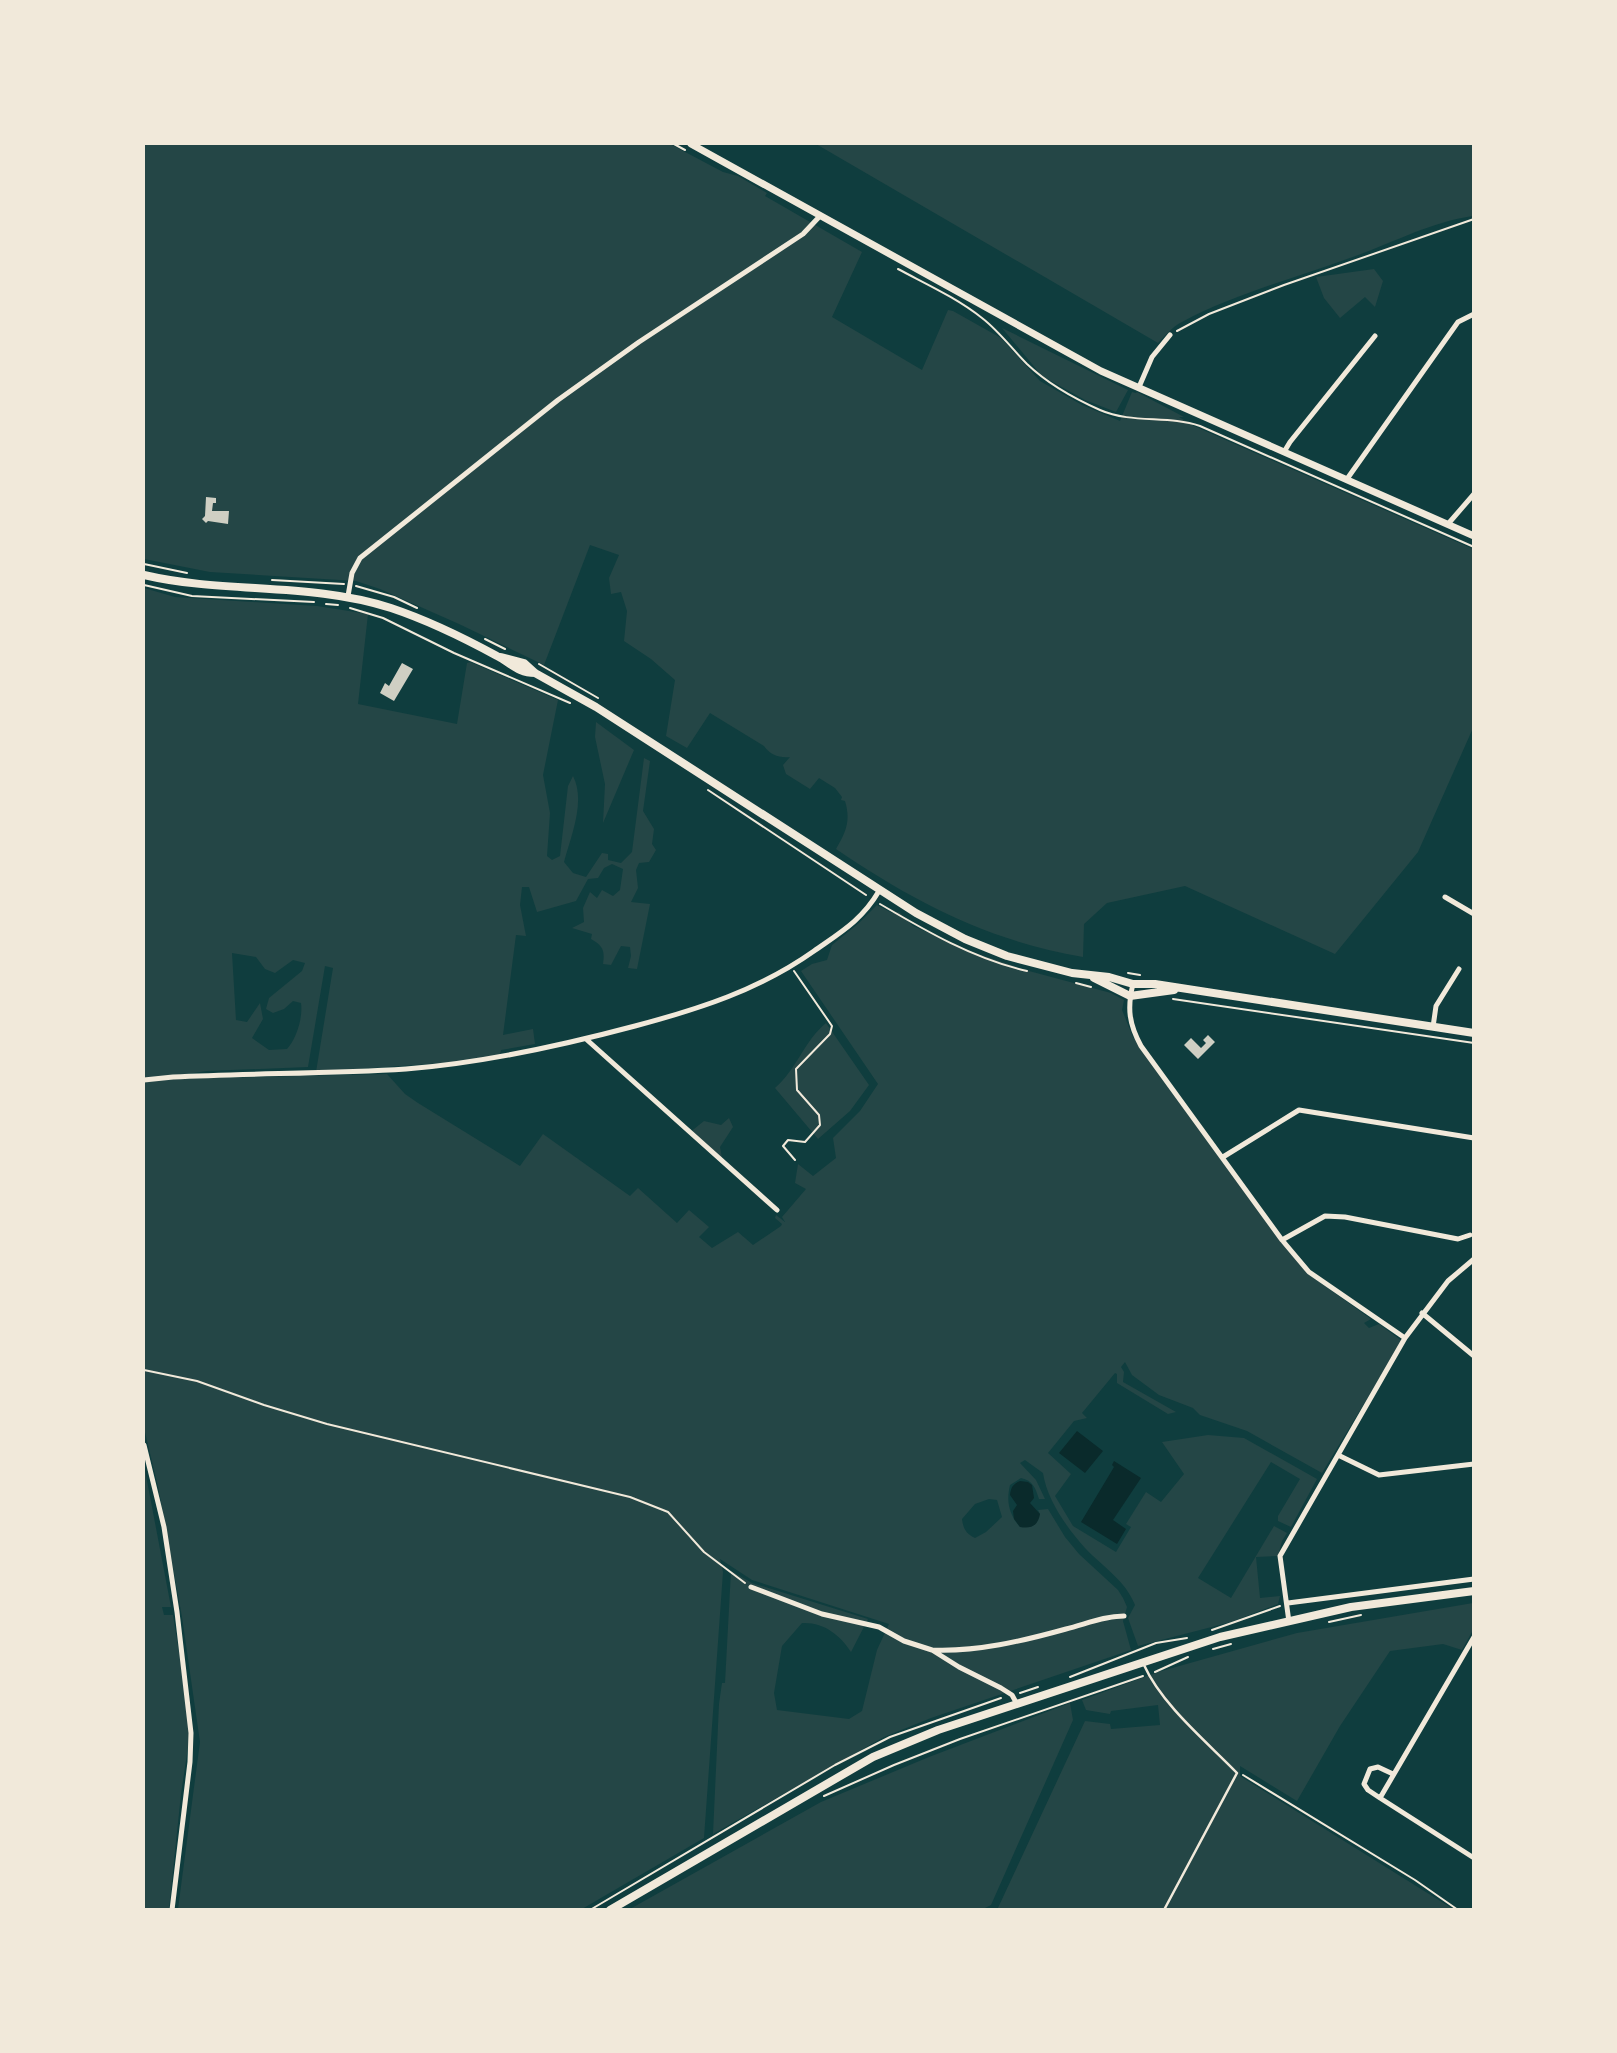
<svg xmlns="http://www.w3.org/2000/svg" width="1617" height="2053" font-family="'Nunito Sans',sans-serif">
  <style>
    .green { fill: #244646; fill-rule: evenodd }
    .water { fill: #0a2a2b }
    .building { fill: #cfcfc3 }
    .lines { fill: none; stroke-linecap: round; stroke-linejoin: round }
    .path { stroke: #f1e9da; stroke-width: 2 }
    .service { stroke: #f1e9da; stroke-width: 2.5 }
    .minor { stroke: #f1e9da; stroke-width: 5 }
    .tertiary { stroke: #f1e9da; stroke-width: 7 }
    .secondary { stroke: #f1e9da; stroke-width: 8 }
  </style>
  <rect width="100%" height="100%" fill="#0f3d3e"/>
  <!-- green -->
  <path class="green" d="M144,144H670L723,172L738,176L767,193L765,196L862,252L832,317L922,370L948,310L953,311L1001,338L1040,381L1082,405L1120,421L1132,392L1136,393L1137,392L1184,417H1179L1194,426L1473,549V728L1418,852L1335,954L1185,886L1107,903L1084,924L1083,957C989,941 914,902 836,849C846,832 851,821 845,801L841,800L842,797L835,788L819,778L810,789L786,774L783,765L790,757C779,758 770,755 764,746L710,713L687,748L666,736L675,680L651,659L624,641L627,611L621,592L611,594L609,578L619,555L590,545L544,665L459,624L380,589L356,581L210,572L144,559Z
    M816,144H1473V216C1429,222 1389,245 1347,259C1292,279 1234,294 1182,322C1173,326 1165,336 1158,343Z
    M1374,269L1383,281L1375,307L1365,297L1340,318L1324,298L1316,277Z
    M1002,328L1128,390L1116,412L1085,400L1042,376Z
    M144,588L175,597L317,606L368,614L358,704L457,724L467,663L470,662L558,700L543,775L550,813L547,856L552,860L560,856L568,786L573,776C586,801 571,836 564,862L573,873L586,877L602,853L608,854V860L621,863L632,852L644,758L650,761L643,811L654,829L652,844L656,850L649,862L639,863L636,870L638,888L631,902L650,904L637,969L628,968L631,956L630,947L621,946L611,965L603,964C605,950 603,946 591,939L592,934L572,928L584,922L583,908L590,892L597,898L602,890L613,896L620,890L623,869L612,864L604,868L598,878L588,879L576,901L537,912L529,887H522L520,905L526,936L516,935L503,1035L533,1029L535,1044L501,1050L499,1059L316,1072L333,968L325,966L308,1067L207,1071L144,1080ZM232,953L256,957L265,969L275,973L293,960L305,963L302,971L269,998L266,1009L273,1013L284,1009L293,1001L301,1003C303,1017 297,1038 287,1049L269,1050L252,1038L263,1019L260,1003L247,1022L236,1020Z
    M596,722L634,750L603,823L605,784L595,737Z
    M877,905L892,913L899,912L913,926L972,952L1029,971L1111,993L1124,1000L1122,1010L1133,1037L1308,1274L1371,1319L1364,1323L1369,1328L1379,1324L1402,1341L1322,1473L1247,1431L1200,1415L1193,1408L1159,1395L1132,1375L1125,1362L1121,1367L1124,1372L1123,1382L1176,1412L1168,1414L1117,1383V1374L1115,1373L1082,1413L1087,1418L1074,1421L1048,1453L1071,1474L1055,1496L1073,1526L1116,1552L1131,1527L1126,1524L1146,1492L1161,1502L1184,1474L1162,1442L1208,1435L1244,1438L1317,1479L1291,1527L1278,1521V1516L1300,1479L1271,1462L1198,1578L1231,1598L1274,1526L1287,1533L1282,1541L1278,1556L1256,1557L1260,1598L1280,1596L1278,1604L1231,1622L1138,1646L1128,1618L1135,1605C1125,1580 1104,1568 1085,1548C1067,1528 1047,1500 1043,1473L1025,1460L1020,1463L1036,1480L1045,1499H1039C1035,1487 1033,1481 1021,1478L1010,1485C1006,1502 1009,1514 1020,1527L1040,1514L1038,1510L1048,1509L1065,1537L1079,1554L1118,1590L1123,1598L1127,1607L1123,1621L1131,1650L931,1718L884,1737L713,1834L719,1704L722,1683H725L731,1571L752,1583L868,1619L851,1652C840,1635 824,1622 802,1623L782,1646L774,1693L777,1710L849,1719L862,1711L877,1650L889,1624L752,1580L720,1559L723,1572L704,1838L582,1909H178L200,1742L182,1617L159,1491L144,1428V1082L173,1079L387,1074L405,1094L418,1103L520,1166L543,1134L630,1196L638,1188L677,1223L689,1210L709,1227L699,1237L712,1248L738,1232L753,1245L781,1226L782,1224L775,1218L776,1215L785,1222L782,1217L806,1189L795,1183L798,1164L813,1176L836,1158L833,1138L860,1111L878,1084L801,971L812,964L827,960L832,945L859,923ZM989,1499L997,1500L1002,1517L986,1532L975,1538C966,1534 963,1528 962,1519L975,1504Z
    M826,1023L869,1085L850,1111L818,1139L775,1088C797,1069 804,1041 826,1023Z
    M729,1118L733,1127L720,1147L723,1163L689,1133L704,1121L721,1125Z
    M144,1465L171,1607H162L164,1615H173L191,1727L181,1794L169,1909H144Z
    M1473,1603V1630L1462,1650L1443,1644L1390,1651L1340,1726L1297,1801L1240,1766V1776L1453,1909L997,1910L1085,1721L1110,1724L1111,1729L1160,1725L1158,1705L1111,1711L1110,1714L1086,1710L1082,1700L1158,1672L1297,1633Z
    M1070,1703L1073,1720L991,1905L981,1910L630,1909L821,1802L929,1757Z"/>
  <!-- water -->
  <path class="water" d="M1077,1431L1103,1451L1085,1473L1059,1453Z
    M1114,1461L1141,1478L1113,1520L1126,1529L1117,1544L1081,1522L1114,1467L1112,1465Z
    M1020,1481L1028,1482L1032,1485L1034,1498L1030,1503L1040,1514C1038,1526 1031,1529 1020,1527L1014,1519L1013,1511L1017,1505L1010,1495C1011,1487 1013,1484 1020,1481Z"/>
  <!-- building -->
  <path class="building" d="M206,497L216,498V503H213L212,511H229L228,524L208,521L206,523L202,519L205,516Z
    M402,663L413,669L394,701L380,693L385,683L389,686Z
    M1208,1035L1215,1042L1198,1059L1184,1045L1191,1038L1201,1048L1206,1043L1203,1040Z"/>
  <g class="lines">
    <!-- path -->
    <path class="path" d="M674,144L685,150
      M898,269C926,284 957,298 982,318C999,331 1012,349 1027,364C1048,384 1073,398 1100,410C1132,424 1168,415 1200,426L1474,547
      M1177,331L1209,314L1284,285L1474,219
      M144,564L187,573
      M272,580L344,584
      M144,585L192,596L314,602
      M356,586L394,597L417,608
      M326,604L338,605
      M350,608L383,618L454,653L570,703
      M485,639L505,649
      M539,664L598,698
      M708,790L866,895
      M880,904C926,931 974,959 1027,971
      M794,971L832,1026L830,1034L796,1069L797,1090L819,1115L820,1125L805,1142L788,1140L783,1146L795,1160
      M1128,973L1140,975
      M1076,983L1091,987
      M1173,999L1474,1043
      M144,1370L197,1381L264,1405L327,1424L630,1497L668,1512L704,1552L745,1583
      M1329,1622L1361,1615
      M1212,1630L1280,1606
      M1213,1649L1231,1644
      M1155,1672L1188,1657
      M1070,1677L1156,1643L1187,1638
      M1020,1693L1038,1687
      M1243,1775L1415,1880L1458,1910
      M824,1796L894,1765L960,1739L1143,1676
      M590,1910L835,1765L890,1737L1001,1698"/>
    <!-- service -->
    <path class="service" d="M1144,1665C1162,1705 1207,1742 1237,1773L1164,1910"/>
    <!-- minor -->
    <path class="minor" d="M1139,387L1152,357L1170,335
      M1284,452L1290,442L1375,336
      M1347,479L1458,322L1474,314
      M1448,524L1474,494
      M348,596L352,573L360,558L558,400L639,342L803,234L820,216
      M1445,897L1474,914
      M1133,984C1127,1008 1129,1024 1141,1046L1282,1240L1309,1272L1405,1338
      M1433,1027L1436,1006L1459,969
      M586,1039L777,1210
      M144,1080L173,1077C250,1073 329,1074 406,1069C483,1063 560,1046 635,1026C699,1009 759,990 814,951C841,932 862,920 879,891
      M1223,1157L1299,1110L1474,1138
      M1282,1240L1325,1216L1345,1217L1458,1239L1470,1235
      M1422,1313L1474,1356
      M144,1445L164,1527L177,1612L191,1733L190,1762L172,1910
      M1338,1455L1379,1475L1474,1464
      M751,1587L822,1614L879,1627L904,1641L932,1650L959,1667L1001,1688L1012,1695L1017,1704
      M1288,1603L1474,1579
      M1289,1622L1280,1556L1405,1338L1448,1281L1474,1259
      M932,1650C976,1652 1023,1641 1066,1629C1086,1624 1104,1616 1124,1616
      M1393,1774L1378,1767L1370,1769L1364,1784L1368,1790L1380,1798L1474,1637
      M1380,1798L1474,1858"/>
    <!-- tertiary -->
    <path class="tertiary" d="M691,144L1101,371L1474,536"/>
    <!-- secondary -->
    <path class="secondary" d="M144,575C225,594 311,582 391,608C427,620 464,638 497,656C511,663 518,673 535,673
      M501,657L524,663L535,673L596,707L916,913L965,939L1007,956L1072,973L1109,977L1133,984H1155L1474,1033
      M1094,978L1130,996L1174,990
      M610,1910L873,1757L938,1730L1220,1637L1351,1607L1474,1591"/>
  </g>
  <!-- border -->
  <rect width="1617" height="2053" fill="none" stroke="#f1e9da" stroke-width="290"/>
</svg>
